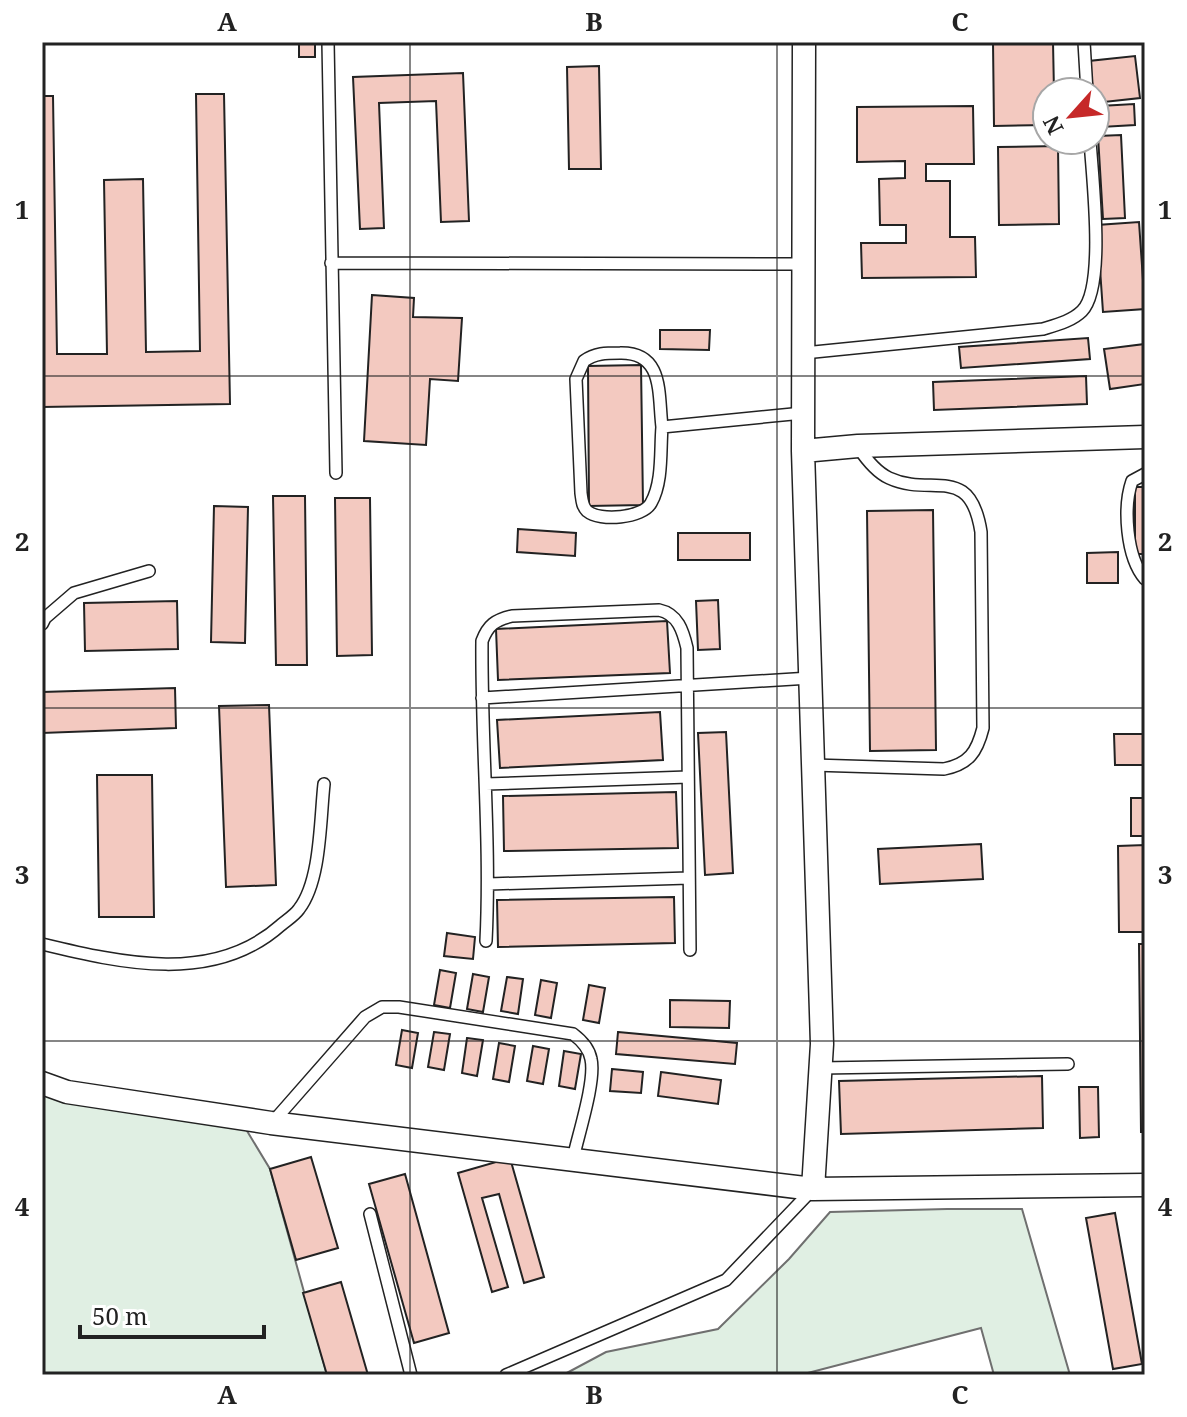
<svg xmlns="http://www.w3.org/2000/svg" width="1187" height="1417" font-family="'Noto Serif',serif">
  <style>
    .green { fill: #e0efe3; stroke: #6f6f6f; stroke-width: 2 }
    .building { fill: #f3c9c0; stroke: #222; stroke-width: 2 }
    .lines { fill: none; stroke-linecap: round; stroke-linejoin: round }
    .lane-casing { stroke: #222; stroke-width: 14 }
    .street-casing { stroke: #222; stroke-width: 25 }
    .lane { stroke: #fff; stroke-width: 11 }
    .street { stroke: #fff; stroke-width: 22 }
    .grid { fill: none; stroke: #222; stroke-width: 2; stroke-opacity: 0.55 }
    .neatline { fill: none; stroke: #222; stroke-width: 3 }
    .grid-label { font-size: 26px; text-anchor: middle; font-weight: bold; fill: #222 }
  </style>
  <rect width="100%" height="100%" fill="#fff"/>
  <!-- green -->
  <path class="green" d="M42,1093L241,1121L270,1169L327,1375H42Z
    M947,1209H1022L1070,1375H994L981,1328L800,1375H563L606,1352L718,1329L789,1259L830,1212Z"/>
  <!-- building -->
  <path class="building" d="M299,42H315V57H299Z
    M993,42H1053L1054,92H1047V125L994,126Z
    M1135,56L1140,98L1095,103L1089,61Z
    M599,66L601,169H569L567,67Z
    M463,73L469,221L441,222L436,101L379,103L384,228L360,229L353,77Z
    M196,94H224L230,404L42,407V96H53L57,354H107L104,180L143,179L146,352L200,351Z
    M1134,104L1135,125L1101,127L1100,106Z
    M973,106L974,164H926V181H950V237H975L976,277L862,278L861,243H906V225H880L879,179L905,178V161L857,162V107Z
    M1121,135L1125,218L1103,219L1098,136Z
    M1058,146L1059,224L999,225L998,147Z
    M1139,222L1145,309L1103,312L1097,225Z
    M372,295L414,298L413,317L462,318L458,381L430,379L426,445L364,441Z
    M660,330H710L709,350L660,349Z
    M1088,338L1090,359L961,368L959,347Z
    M1145,344V384L1110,389L1104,349Z
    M641,365L643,505L589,506L588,366Z
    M1086,376L1087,404L934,410L933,382Z
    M1135,487H1145V554H1135Z
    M273,496H305L307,665H276Z
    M335,498H370L372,655L337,656Z
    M214,506L248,507L245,643L211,642Z
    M933,510L936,750L870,751L867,511Z
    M518,529L576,533L575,556L517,552Z
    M678,533H750V560H678Z
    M1118,552V583H1087V553Z
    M718,600L720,649L698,650L696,601Z
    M177,601L178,649L85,651L84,603Z
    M667,621L670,673L498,680L496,629Z
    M175,688L176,728L42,733V692Z
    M269,705L276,885L226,887L219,706Z
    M660,712L663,760L500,768L497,720Z
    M726,732L733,873L705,875L698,733Z
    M1114,734H1145V765H1115Z
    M97,775H152L154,917H99Z
    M676,792L678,848L504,851L503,796Z
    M1131,798H1145V836H1131Z
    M981,844L983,879L880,884L878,849Z
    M1145,845V932H1119L1118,846Z
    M674,897L675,943L498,947L497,900Z
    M447,933L475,937L473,959L444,956Z
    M1139,944H1145V1132H1141Z
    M440,970L456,973L450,1008L434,1005Z
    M473,974L489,977L483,1012L467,1009Z
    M507,977L523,979L518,1014L501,1011Z
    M541,980L557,983L551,1018L535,1015Z
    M589,985L605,988L599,1023L583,1020Z
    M670,1000L730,1001L729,1028L670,1027Z
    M402,1030L418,1033L412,1068L396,1065Z
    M434,1032L450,1034L444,1070L428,1067Z
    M618,1032L737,1043L735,1064L616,1054Z
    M467,1038L483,1040L477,1076L462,1073Z
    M499,1043L515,1046L509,1082L493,1079Z
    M533,1046L549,1049L543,1084L527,1081Z
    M564,1051L581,1054L575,1089L559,1086Z
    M612,1069L643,1072L641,1093L610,1091Z
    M661,1072L721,1080L718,1104L658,1096Z
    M1042,1076L1043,1128L841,1134L839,1081Z
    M1079,1087H1098L1099,1137L1080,1138Z
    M311,1157L338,1248L296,1260L270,1169Z
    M510,1158L544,1277L524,1283L499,1194L482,1198L508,1287L492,1292L458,1173Z
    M405,1174L449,1333L414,1343L369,1184Z
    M1115,1213L1142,1364L1113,1369L1086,1218Z
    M341,1282L368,1375H327L303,1293Z"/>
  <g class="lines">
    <defs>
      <path id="lane" d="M328,42L336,473
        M1084,42L1087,92
        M331,263L804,264
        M804,353L1043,329C1056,325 1072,321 1082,311C1106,287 1092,176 1090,140
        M662,427C658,393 664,352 620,353C606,353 595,353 584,361L576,379L581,493C582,500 582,506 587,511C600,522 643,518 651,503C663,482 660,451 662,427L803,413
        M1145,474L1132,481C1123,507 1126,557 1145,579
        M42,624L45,618L74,593L149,571
        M482,698L810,678
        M813,765L944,769C969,764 977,752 983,728L981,532C970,462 932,498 889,478C876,472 866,459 858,447
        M486,784L688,777
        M489,884L689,878
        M486,941C491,841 481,742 482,641C488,625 495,620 512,616L659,610C678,614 683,631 687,648L690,950
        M42,944C121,963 214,985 281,925C287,920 295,915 299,909C321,881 320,820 324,784
        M821,1068L1068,1064
        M272,1123L365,1017L382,1007H399L573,1034C581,1040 589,1048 591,1059C596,1081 578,1135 573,1159
        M370,1214L411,1375
        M506,1375L726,1280L812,1190"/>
      <path id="street" d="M804,42L803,451L822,1044L813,1189
        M803,451L858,446L1145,437
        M42,1083L67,1092L271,1123L813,1189L1145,1185"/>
    </defs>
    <!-- lane casing -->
    <use href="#lane" class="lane-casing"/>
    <!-- street casing -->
    <use href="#street" class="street-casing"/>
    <!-- lane -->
    <use href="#lane" class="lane"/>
    <!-- street -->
    <use href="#street" class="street"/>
  </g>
  <!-- grid -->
  <path class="grid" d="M410,42V1375M777,42V1375M42,376H1145M42,708H1145M42,1041H1145"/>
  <!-- border -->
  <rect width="1187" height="1417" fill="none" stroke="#ffffff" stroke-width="88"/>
  <!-- north arrow -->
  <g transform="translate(1071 116) rotate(243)"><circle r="38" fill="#ffffff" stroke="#a7a7a7" stroke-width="2"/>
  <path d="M0-6L14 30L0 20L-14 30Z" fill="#c62828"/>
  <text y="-12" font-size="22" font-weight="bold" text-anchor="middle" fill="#222222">N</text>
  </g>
  <!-- scale -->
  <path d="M80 1325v12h184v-12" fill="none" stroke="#222222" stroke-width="4"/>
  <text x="92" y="1325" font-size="24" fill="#222222" stroke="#ffffff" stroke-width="6" paint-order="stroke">50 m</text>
  <rect x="44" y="44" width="1099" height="1329" class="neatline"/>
  <g class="grid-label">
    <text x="227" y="31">A</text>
    <text x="594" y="31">B</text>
    <text x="960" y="31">C</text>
    <text x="22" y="219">1</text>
    <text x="1165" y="219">1</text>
    <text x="22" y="551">2</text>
    <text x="1165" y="551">2</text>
    <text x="22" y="884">3</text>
    <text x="1165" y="884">3</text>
    <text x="22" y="1216">4</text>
    <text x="1165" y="1216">4</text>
    <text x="227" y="1404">A</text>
    <text x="594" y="1404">B</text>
    <text x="960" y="1404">C</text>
  </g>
</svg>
